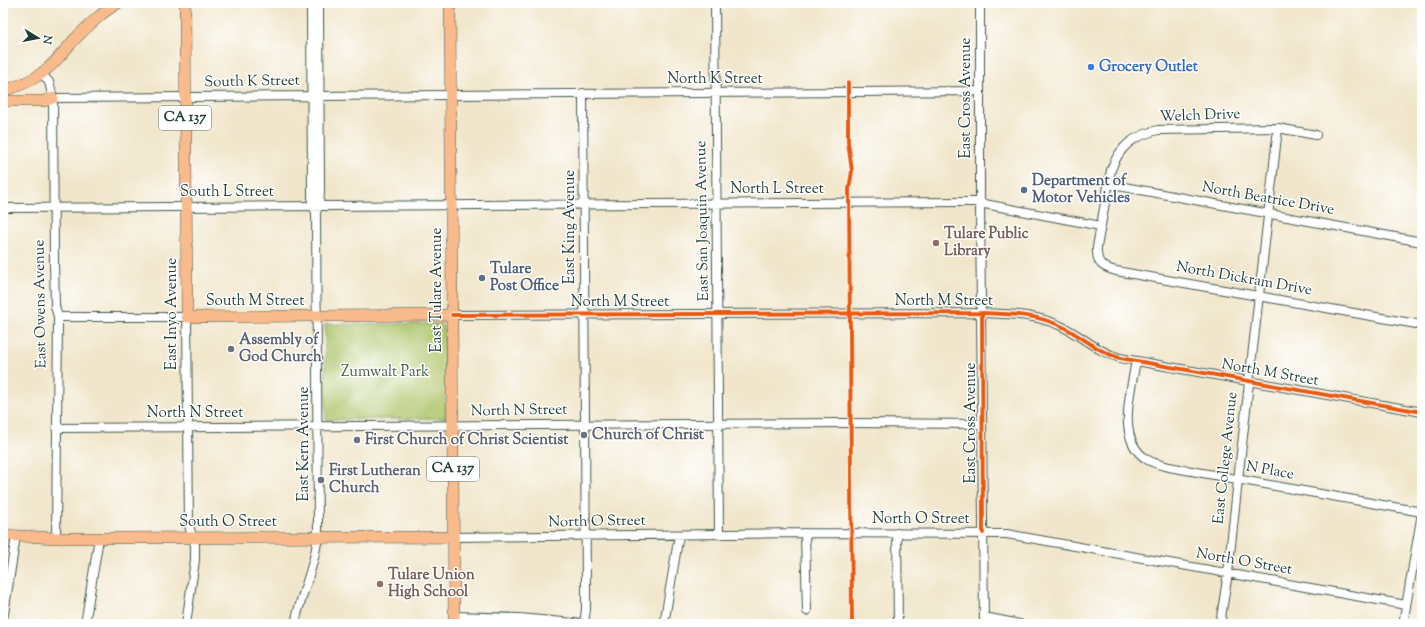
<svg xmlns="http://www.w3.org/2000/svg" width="1425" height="627" font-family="'Sorts Mill Goudy',serif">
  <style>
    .green { fill: #aec56a; stroke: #66814f }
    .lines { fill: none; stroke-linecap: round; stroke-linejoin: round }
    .minor-casing { stroke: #3e564b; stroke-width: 10 }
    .major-casing { stroke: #3e564b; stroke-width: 12 }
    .minor { stroke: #fff; stroke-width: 8 }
    .major { stroke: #fabb8c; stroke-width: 11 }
    .cycleway-casing { stroke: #fff; stroke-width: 6 }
    .cycleway { stroke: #e8590c; stroke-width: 4 }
    .shop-dot { fill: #3f7fe0; stroke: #fff; stroke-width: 1.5 }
    .service-dot { fill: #5c6f8a; stroke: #fff; stroke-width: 1.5 }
    .education-dot { fill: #8d6e63; stroke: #fff; stroke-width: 1.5 }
    .worship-dot { fill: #6b7280; stroke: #fff; stroke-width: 1.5 }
    .labels { text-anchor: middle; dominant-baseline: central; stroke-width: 3; stroke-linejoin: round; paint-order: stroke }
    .shield { fill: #fff; stroke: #627771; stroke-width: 1 }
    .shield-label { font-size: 14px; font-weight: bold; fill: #1f3d34 }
    .shop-label { font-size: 15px; font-weight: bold; fill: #366cbe; stroke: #fff; text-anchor: start }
    .street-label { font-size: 15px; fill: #1f3d34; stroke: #fff }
    .service-label { font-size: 15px; font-weight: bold; fill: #4e5e75; stroke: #fff; text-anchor: start }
    .education-label { font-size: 15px; font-weight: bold; fill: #785e54; stroke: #fff; text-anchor: start }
    .worship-label { font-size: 15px; font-weight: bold; fill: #5b616d; stroke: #fff; text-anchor: start }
    .park-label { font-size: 15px; fill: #435f42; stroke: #fff }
  </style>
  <rect width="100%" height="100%" fill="#fff"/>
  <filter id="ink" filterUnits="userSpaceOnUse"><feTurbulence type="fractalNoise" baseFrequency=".025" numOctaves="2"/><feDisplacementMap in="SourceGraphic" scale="8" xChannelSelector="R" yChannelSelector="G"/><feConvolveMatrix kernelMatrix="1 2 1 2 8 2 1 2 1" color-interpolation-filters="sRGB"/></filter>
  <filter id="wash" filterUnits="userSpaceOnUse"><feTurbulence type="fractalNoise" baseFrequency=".012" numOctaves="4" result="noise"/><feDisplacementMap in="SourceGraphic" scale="16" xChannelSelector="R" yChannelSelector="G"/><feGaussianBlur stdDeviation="0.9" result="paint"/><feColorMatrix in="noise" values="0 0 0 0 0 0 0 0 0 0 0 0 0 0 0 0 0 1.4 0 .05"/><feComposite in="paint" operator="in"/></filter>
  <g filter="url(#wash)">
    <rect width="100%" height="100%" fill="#f1e6cb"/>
    <!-- green -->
    <path class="green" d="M325,324H437L443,326L445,331L446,418L326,420Z"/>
  </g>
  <g filter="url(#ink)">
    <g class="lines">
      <defs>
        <path id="minor" d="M715,3L719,535
          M980,3V204L984,624
          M42,74L49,82L53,98L54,263L55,306L58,317L56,538
          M583,93L586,587V609L584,624
          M53,98L980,91
          M1316,135L1278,128L1158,130C1134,136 1120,145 1111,170L1097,247C1096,264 1102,267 1116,271L1422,325
          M1108,184L1422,242
          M3,208L965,202H974L1101,226
          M317,210L319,206L320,191L319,3
          M452,315L982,313C1010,314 1037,314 1063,327C1083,337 1098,352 1120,358L1422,412
          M58,317H187L189,526L195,545V560L186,624
          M1136,361C1131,391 1115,441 1148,460C1155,464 1162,465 1169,467L1422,512
          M56,428L850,423L982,424
          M805,533L807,611
          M897,533L898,624
          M453,537L805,533L1007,534L1406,605
          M454,616L519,618L585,624
          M984,617L1020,624
          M3,620L16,536
          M85,624L99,538
          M295,624C301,592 317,563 318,530L316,212L312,205V193L311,3
          M664,624L679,535
          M1220,624L1228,573L1238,480L1278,128
          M1403,624L1422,513"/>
        <path id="major" d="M185,3L187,317L452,315
          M450,3L454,624
          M3,91C16,87 30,82 42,73C55,64 63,52 74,40C88,26 101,13 118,3
          M3,101H44L53,98
          M3,535L56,538H99L453,537"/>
      </defs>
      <!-- minor casing -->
      <use href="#minor" class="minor-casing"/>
      <!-- major casing -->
      <use href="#major" class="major-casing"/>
      <!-- minor -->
      <use href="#minor" class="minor"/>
      <!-- major -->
      <use href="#major" class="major"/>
      <defs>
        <path id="cycleway" d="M848,83V142L852,171L849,189L852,624
          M982,313L983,533
          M452,315L982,313C1010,314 1037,314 1063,327C1083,337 1098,352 1120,358L1422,412"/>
      </defs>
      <!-- cycleway casing -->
      <use href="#cycleway" class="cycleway-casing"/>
      <!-- cycleway -->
      <use href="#cycleway" class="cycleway"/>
    </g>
  </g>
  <!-- markers -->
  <circle class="shop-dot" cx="1091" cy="67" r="4"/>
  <g class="service-dot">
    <circle cx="1024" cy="190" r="4"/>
    <circle cx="482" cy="278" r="4"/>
  </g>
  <g class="education-dot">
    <circle cx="936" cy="243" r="4"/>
    <circle cx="380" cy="584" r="4"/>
  </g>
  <g class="worship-dot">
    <circle cx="231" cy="349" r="4"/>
    <circle cx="584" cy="435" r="4"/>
    <circle cx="357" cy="440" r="4"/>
    <circle cx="321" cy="480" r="4"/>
  </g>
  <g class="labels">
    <!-- shield labels -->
    <g class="shield">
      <rect x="159" y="106" width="52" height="24" rx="3"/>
      <rect x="427" y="457" width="52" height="24" rx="3"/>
    </g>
    <g class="shield-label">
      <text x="185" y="118">CA 137</text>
      <text x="453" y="469">CA 137</text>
    </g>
    <!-- shop labels -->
    <g class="shop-label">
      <text x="1099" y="67">Grocery Outlet</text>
    </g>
    <!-- street labels -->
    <g class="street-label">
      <text x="715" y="79">North K Street</text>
      <text transform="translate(252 82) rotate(-1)">South K Street</text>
      <text transform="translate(966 98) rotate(-90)">East Cross Avenue</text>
      <text transform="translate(1200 116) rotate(-2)">Welch Drive</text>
      <text x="777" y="189">North L Street</text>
      <text x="227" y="192">South L Street</text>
      <text transform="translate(1268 199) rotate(10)">North Beatrice Drive</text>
      <text transform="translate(703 221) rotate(-91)">East San Joaquin Avenue</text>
      <text transform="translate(570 227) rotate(-90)">East King Avenue</text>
      <text transform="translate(1244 279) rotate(10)">North Dickram Drive</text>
      <text transform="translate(437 290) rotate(-90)">East Tulare Avenue</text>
      <text x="255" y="301">South M Street</text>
      <text x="944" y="301">North M Street</text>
      <text x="620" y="302">North M Street</text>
      <text transform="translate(41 304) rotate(-91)">East Owens Avenue</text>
      <text transform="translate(172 314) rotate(-90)">East Inyo Avenue</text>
      <text transform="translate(1270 373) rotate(10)">North M Street</text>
      <text transform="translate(519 411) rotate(-1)">North N Street</text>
      <text x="195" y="413">North N Street</text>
      <text transform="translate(971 423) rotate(-90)">East Cross Avenue</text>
      <text transform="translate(304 444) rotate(-90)">East Kern Avenue</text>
      <text transform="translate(1226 458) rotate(-84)">East College Avenue</text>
      <text transform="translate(1270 471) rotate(10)">N Place</text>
      <text x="921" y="519">North O Street</text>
      <text x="228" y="522">South O Street</text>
      <text transform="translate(597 522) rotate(-1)">North O Street</text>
      <text transform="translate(1244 562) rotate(10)">North O Street</text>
    </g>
    <!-- service labels -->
    <g class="service-label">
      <text x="1032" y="181">Department of<tspan x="1032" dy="17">Motor Vehicles</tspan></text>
      <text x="490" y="269">Tulare<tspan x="490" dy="17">Post Office</tspan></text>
    </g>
    <!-- education labels -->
    <g class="education-label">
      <text x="944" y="234">Tulare Public<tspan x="944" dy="17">Library</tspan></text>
      <text x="388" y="575">Tulare Union<tspan x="388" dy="17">High School</tspan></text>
    </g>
    <!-- worship labels -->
    <g class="worship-label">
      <text x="239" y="340">Assembly of<tspan x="239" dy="17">God Church</tspan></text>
      <text x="592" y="435">Church of Christ</text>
      <text x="365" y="440">First Church of Christ Scientist</text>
      <text x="329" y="471">First Lutheran<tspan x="329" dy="17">Church</tspan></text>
    </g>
    <!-- park labels -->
    <g class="park-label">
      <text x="385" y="372">Zumwalt Park</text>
    </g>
  </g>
  <!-- margin -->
  <rect width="1425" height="627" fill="none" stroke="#fff" stroke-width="16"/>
  <!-- north arrow -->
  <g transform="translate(38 38) rotate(100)" stroke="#ffffff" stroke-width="3" paint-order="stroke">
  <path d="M0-3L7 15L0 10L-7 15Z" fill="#1f3d34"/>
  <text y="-6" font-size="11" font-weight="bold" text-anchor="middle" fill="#1f3d34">N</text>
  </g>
</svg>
